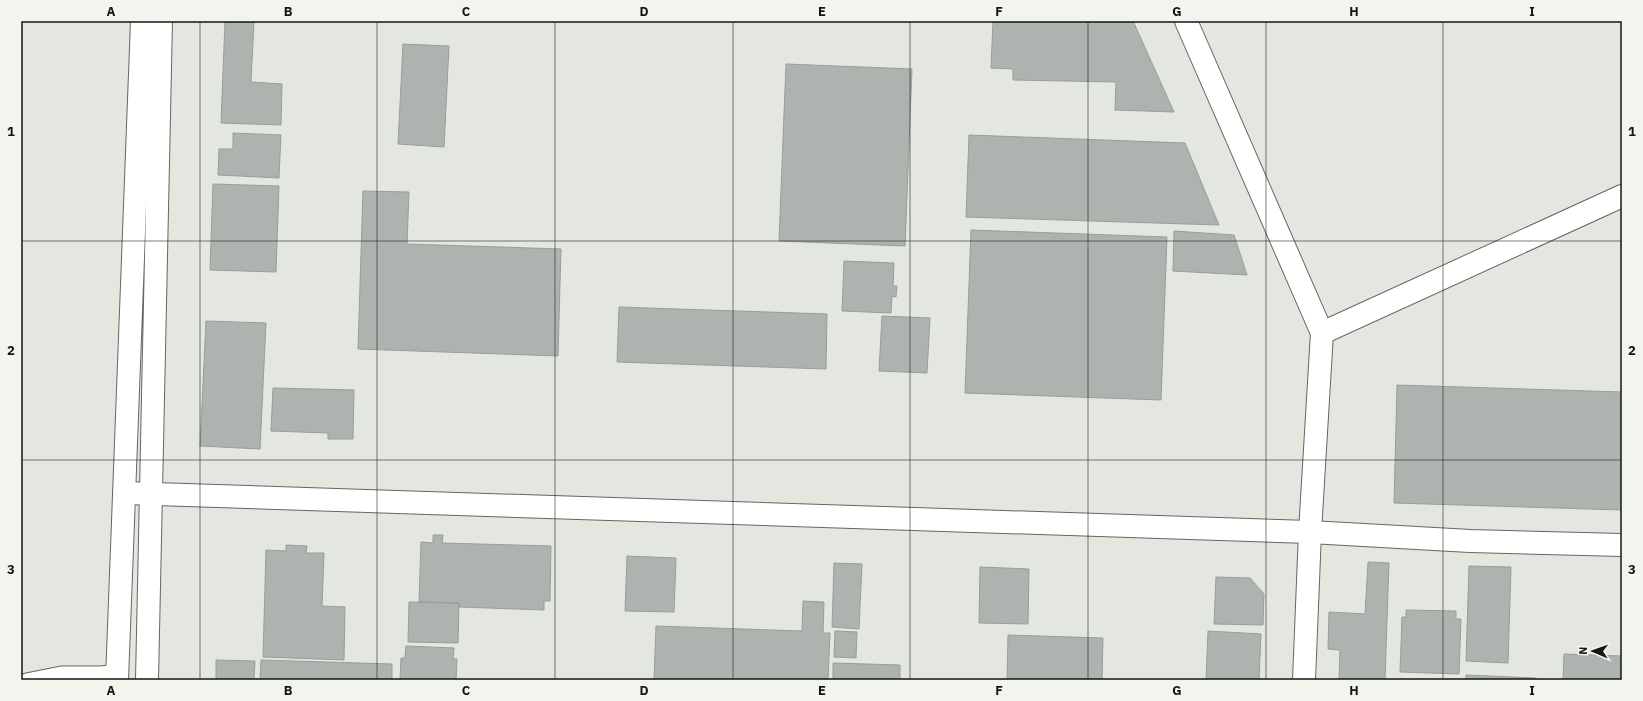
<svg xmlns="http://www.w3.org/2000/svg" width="1643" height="701" font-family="'IBM Plex Sans',sans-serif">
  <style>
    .building { fill: #adb4af; stroke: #979e99 }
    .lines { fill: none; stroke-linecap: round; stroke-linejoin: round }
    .service-casing { stroke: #646760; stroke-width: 15 }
    .minor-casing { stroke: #646760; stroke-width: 24 }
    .tertiary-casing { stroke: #646760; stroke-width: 24 }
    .service { stroke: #fff; stroke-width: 13 }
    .minor { stroke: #fff; stroke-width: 22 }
    .tertiary { stroke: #fff; stroke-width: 22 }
    .grid { fill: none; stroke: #141513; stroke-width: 1; stroke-opacity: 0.55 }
    .neatline { fill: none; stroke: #141513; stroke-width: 1.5 }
    .grid-label { font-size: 13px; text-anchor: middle; font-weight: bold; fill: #141513 }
  </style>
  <rect width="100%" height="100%" fill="#e4e7df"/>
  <!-- building -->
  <path class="building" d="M225,21H254L251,82L282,84L281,125L221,123Z
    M993,21H1133L1174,112L1115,110L1116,82L1013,80V69L991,68Z
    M403,44L449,46L444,147L398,144Z
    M786,64L912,69L905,246L779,241Z
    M233,133L281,135L279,178L218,175L219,149H233Z
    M969,135L1185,143L1219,225L966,217Z
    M213,184L279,186L276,272L210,270Z
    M363,191L409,192L407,244L561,249L558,356L358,349Z
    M971,230L1167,237L1161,400L965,393Z
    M1174,231L1234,235L1247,275L1173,271Z
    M844,261L894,263L893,286H897L896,297L892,296L891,313L842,311Z
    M619,307L827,314L826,369L617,362Z
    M882,316L930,318L927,373L879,371Z
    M206,321L266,323L260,449L200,446Z
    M1397,385L1622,392V510L1394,503Z
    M273,388L354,390L353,439H328V433L271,431Z
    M433,535H443L442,543L551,546L550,601H544V610L459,607V603L419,602L421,542L433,543Z
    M286,545L307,546L306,553H324L322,606L345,607L344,660L263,657L266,550L286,551Z
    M627,556L676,558L674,612L625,611Z
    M1368,562L1389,563L1385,680H1339L1340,650L1328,649L1329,612L1365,614Z
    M834,563L862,564L859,629L832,627Z
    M1469,566L1511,567L1508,663L1466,661Z
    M980,567L1029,569L1028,624L979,623Z
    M1216,577L1250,578L1264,594L1263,625L1214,624Z
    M803,601L824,602L823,633H830L828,680H654L656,626L802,631Z
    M409,602L459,603L458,643L408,642Z
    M1406,610L1456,611V619H1461L1459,674L1400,672L1402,617H1406Z
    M835,631L857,632L856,658L834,657Z
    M1208,631L1261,634L1259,680H1206Z
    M1008,635L1103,638L1102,680H1007Z
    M406,646L454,648L453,659H457L456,680H400L401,658H405Z
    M1564,654L1622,656V680H1563Z
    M216,660L255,661L254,680H216Z
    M261,660L392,664V680H260Z
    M833,663L900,665V680H833Z
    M1466,675L1536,678L1535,680H1466Z"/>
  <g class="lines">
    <defs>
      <path id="service" d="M26,680L61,673H101L117,671"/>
      <path id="minor" d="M1186,21L1322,333L1310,532L1304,680
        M1322,333L1622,196
        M124,493L1310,532L1470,541L1622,545"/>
      <path id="tertiary" d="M117,680L142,21
        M147,680L161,21"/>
    </defs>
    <!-- service casing -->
    <use href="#service" class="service-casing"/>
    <!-- minor casing -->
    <use href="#minor" class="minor-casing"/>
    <!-- tertiary casing -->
    <use href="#tertiary" class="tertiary-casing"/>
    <!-- service -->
    <use href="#service" class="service"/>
    <!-- minor -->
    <use href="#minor" class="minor"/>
    <!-- tertiary -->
    <use href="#tertiary" class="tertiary"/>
  </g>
  <!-- grid -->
  <path class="grid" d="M200,21V680M377,21V680M555,21V680M733,21V680M910,21V680M1088,21V680M1266,21V680M1443,21V680M21,241H1622M21,460H1622"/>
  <!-- border -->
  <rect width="1643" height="701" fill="none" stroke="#f1f5ed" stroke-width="44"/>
  <!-- north arrow -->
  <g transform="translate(1593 651) rotate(272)" stroke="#f1f5ed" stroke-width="3" paint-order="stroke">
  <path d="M0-3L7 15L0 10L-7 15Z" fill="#141513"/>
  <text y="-6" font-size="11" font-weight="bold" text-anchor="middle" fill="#141513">N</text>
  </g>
  <rect x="22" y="22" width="1599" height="657" class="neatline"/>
  <g class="grid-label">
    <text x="111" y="16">A</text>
    <text x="288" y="16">B</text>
    <text x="466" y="16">C</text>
    <text x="644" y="16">D</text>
    <text x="822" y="16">E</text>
    <text x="999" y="16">F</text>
    <text x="1177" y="16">G</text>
    <text x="1354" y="16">H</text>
    <text x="1532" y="16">I</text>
    <text x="11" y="136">1</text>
    <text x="1632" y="136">1</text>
    <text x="11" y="355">2</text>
    <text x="1632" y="355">2</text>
    <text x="11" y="574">3</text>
    <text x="1632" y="574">3</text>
    <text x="111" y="695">A</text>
    <text x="288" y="695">B</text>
    <text x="466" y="695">C</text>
    <text x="644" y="695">D</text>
    <text x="822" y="695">E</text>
    <text x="999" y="695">F</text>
    <text x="1177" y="695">G</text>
    <text x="1354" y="695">H</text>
    <text x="1532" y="695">I</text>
  </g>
</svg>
